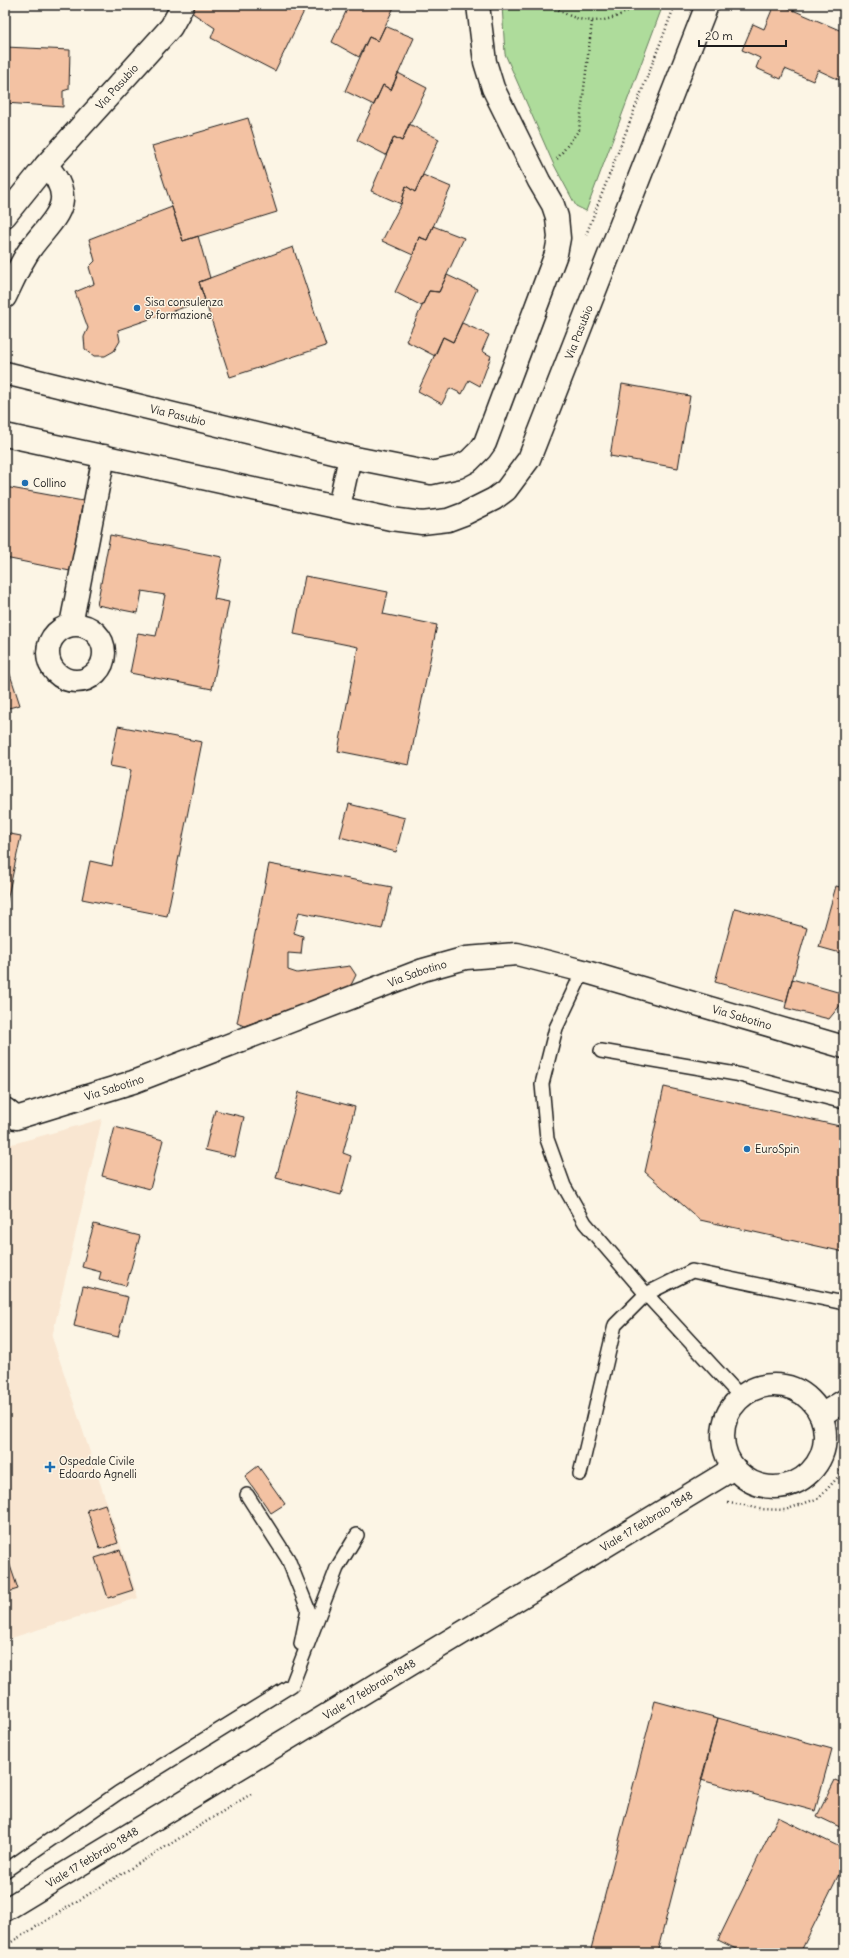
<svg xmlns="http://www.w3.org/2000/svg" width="849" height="1958" font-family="Delius,sans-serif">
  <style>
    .built { fill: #f9e6d1 }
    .park { fill: #aedc9b; stroke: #657c5c }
    .building { fill: #f3c2a3; stroke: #1c1c1c }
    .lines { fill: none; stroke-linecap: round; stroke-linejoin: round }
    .lane-casing { stroke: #1c1c1c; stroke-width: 16 }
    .street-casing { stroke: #1c1c1c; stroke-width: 25 }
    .secondary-casing { stroke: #1c1c1c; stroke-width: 25 }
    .path { stroke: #1c1c1c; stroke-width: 2.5; stroke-dasharray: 1 3; stroke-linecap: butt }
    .lane { stroke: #fcf5e5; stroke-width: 13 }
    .street { stroke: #fcf5e5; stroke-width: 22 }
    .secondary { stroke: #fcf5e5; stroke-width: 22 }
    .poi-dot { fill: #1f6fb2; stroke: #fcf5e5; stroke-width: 1.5 }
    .labels { text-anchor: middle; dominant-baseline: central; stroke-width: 3; stroke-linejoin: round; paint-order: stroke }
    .street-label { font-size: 11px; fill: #1c1c1c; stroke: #fcf5e5 }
    .poi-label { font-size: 11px; fill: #1c1c1c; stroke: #fcf5e5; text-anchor: start }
  </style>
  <rect width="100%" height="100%" fill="#fcf5e5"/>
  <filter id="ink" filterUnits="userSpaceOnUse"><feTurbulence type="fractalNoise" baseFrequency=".025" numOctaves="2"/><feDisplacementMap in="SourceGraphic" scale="8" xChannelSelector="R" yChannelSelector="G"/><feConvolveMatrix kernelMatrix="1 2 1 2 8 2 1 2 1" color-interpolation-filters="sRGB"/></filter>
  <g filter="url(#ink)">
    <!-- built -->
    <path class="built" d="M102,1119L52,1337L138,1598L5,1640V1146Z"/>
    <!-- park -->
    <path class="park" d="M502,5H663L586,211L576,206L553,163L505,54Z"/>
    <!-- building -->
    <path class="building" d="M191,5H307L275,71L211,38L215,28L188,10Z
      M349,5H395L378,41L369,37L359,57L332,42Z
      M774,5H781L844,32V82L818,70L813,81L785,69L781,79L756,68L760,58L742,50L753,24L764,29Z
      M385,26L414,38L391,90L383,85L374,105L345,91L369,37L378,41Z
      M5,47L70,50L69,89L63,91V107L5,103Z
      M398,73L427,88L402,141L394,137L386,155L357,140L383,85L391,90Z
      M248,118L277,212L183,241L152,146Z
      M409,124L439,139L415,192L406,186L401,204L371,191L394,137L402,141Z
      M423,175L451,187L427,240L419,237L413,255L382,241L401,204L406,186L415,192Z
      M172,207L183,241L198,236L210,278L199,282L205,300L118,330L120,341L114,351L105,356H94L85,349L84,337L88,328L75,292L94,284L89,267L95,261L89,239Z
      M433,226L464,238L439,292L429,291L422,306L395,292L413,255L419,237L427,240Z
      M293,247L326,346L230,377L199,282Z
      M447,275L477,289L453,342L443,337L435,356L406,341L429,291L439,292Z
      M462,323L489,335L482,351L491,356L480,386L469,380L462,394L450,388L442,404L418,391L443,337L453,342Z
      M622,384L690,396L678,468L610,456Z
      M5,487L83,501L70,571L5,558Z
      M110,535L222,557L214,599L229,602L212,689L130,673L138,633L156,636L165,595L142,591L138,613L97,605Z
      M305,576L388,592L383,614L437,625L409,765L338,751L358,647L294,634Z
      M5,659L20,705L5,709Z
      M118,726L202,742L167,916L82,899L90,861L112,866L131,770L110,766Z
      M349,804L405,818L396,852L340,837Z
      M5,833L21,836L5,910Z
      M269,864L392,887L382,929L299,912L294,933L303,936L301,954L288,953V970L297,973L350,966L356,975L350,987L244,1026L237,1023Z
      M836,886L844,888V954L819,947Z
      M735,908L807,928L786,1002L715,982Z
      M792,979L841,993L842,1003L829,1019L785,1008Z
      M664,1087L844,1127V1252L700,1220L645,1172Z
      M299,1092L355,1107L343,1153L351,1156L341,1195L276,1178Z
      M215,1110L244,1117L235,1157L205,1150Z
      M115,1127L163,1140L150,1189L102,1176Z
      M94,1224L140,1236L126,1286L99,1279L101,1272L82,1267Z
      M83,1286L128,1297L118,1337L74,1326Z
      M258,1466L285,1504L271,1513L245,1476Z
      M105,1504L118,1543L100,1549L87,1510Z
      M120,1550L133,1590L108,1598L95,1558Z
      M5,1551L18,1589L5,1593Z
      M655,1701L718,1718L657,1953H590Z
      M718,1718L832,1749L815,1811L701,1780Z
      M835,1780L844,1784V1829L817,1816Z
      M778,1817L844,1849V1864L800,1953H744L718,1940Z"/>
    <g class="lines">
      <defs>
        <path id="lane" d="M583,971L556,1028L542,1084L547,1139L564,1186L585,1223L646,1294L741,1397
          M601,1051L736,1074L844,1102
          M580,1474L615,1325L646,1294L692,1271L844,1303
          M247,1495L288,1559L308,1609L301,1644
          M5,1871L118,1793L292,1685L337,1568L357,1535"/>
        <g id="street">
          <path id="s1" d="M5,216L46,165L171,27L183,5"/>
          <path d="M5,297C13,281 20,263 31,248C53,218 80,202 46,165"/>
          <path id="s2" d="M5,373L350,457L431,473L458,467L469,461L480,450L485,443L556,254L559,238L557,217L553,205L539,181L493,88L485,62L478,5"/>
          <path id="s3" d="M5,435L391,519L422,523L448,520L464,514L494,499L506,490L529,459L707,5"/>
          <path d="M339,507L350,457"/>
          <path d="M71,625L104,456"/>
          <circle cx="76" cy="653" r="28"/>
          <path id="s4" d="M5,1109L16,1118L133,1082L423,970L466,958L517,954L583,971L844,1047"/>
        </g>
        <g id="secondary">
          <circle cx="774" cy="1436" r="51"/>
          <path d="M821,1415L844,1401"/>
          <path id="s5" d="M5,1910L734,1468"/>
        </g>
      </defs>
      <!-- lane casing -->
      <use href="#lane" class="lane-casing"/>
      <!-- street casing -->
      <use href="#street" class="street-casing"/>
      <!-- secondary casing -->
      <use href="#secondary" class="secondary-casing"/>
      <!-- path -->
      <path class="path" d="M552,5C578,26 610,26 636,5
        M557,159L579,130L592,22
        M586,235L675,5
        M728,1503L744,1505L760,1509L785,1510L819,1498L839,1476L844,1458
        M5,1946L251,1794"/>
      <!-- lane -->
      <use href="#lane" class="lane"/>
      <!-- street -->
      <use href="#street" class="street"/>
      <!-- secondary -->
      <use href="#secondary" class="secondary"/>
    </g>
  </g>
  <!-- markers -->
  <g class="poi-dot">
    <circle cx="137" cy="308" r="4"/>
    <circle cx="25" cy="483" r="4"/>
    <circle cx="747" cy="1149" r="4"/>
    <path d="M48 1461h4v4h4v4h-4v4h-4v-4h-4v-4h4z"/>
  </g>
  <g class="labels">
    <!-- street labels -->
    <g class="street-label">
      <text stroke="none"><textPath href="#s1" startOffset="171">Via Pasubio</textPath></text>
      <text stroke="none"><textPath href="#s3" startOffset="693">Via Pasubio</textPath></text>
      <text stroke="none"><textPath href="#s2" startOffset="178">Via Pasubio</textPath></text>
      <text stroke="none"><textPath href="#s4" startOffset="441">Via Sabotino</textPath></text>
      <text stroke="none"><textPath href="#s4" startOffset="777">Via Sabotino</textPath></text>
      <text stroke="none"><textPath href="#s4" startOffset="117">Via Sabotino</textPath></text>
      <text stroke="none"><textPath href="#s5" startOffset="750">Viale 17 febbraio 1848</textPath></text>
      <text stroke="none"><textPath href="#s5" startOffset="426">Viale 17 febbraio 1848</textPath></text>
      <text stroke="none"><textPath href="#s5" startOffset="102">Viale 17 febbraio 1848</textPath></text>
    </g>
    <!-- poi labels -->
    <g class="poi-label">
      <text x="145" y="302">Sisa consulenza<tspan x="145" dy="13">&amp; formazione</tspan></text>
      <text x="33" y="483">Collino</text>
      <text x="755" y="1149">EuroSpin</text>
      <text x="59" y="1461">Ospedale Civile<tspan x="59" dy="13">Edoardo Agnelli</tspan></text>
    </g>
  </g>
  <!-- margin -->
  <rect width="849" height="1958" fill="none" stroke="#fcf5e5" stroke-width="20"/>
  <rect x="10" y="10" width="829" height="1938" fill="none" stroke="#1c1c1c" stroke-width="1.5" filter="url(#ink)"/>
  <!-- scale -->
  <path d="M699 40v6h87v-6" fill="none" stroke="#1c1c1c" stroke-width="2"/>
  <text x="705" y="40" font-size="12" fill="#1c1c1c" stroke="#fcf5e5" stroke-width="3" paint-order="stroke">20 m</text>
</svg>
